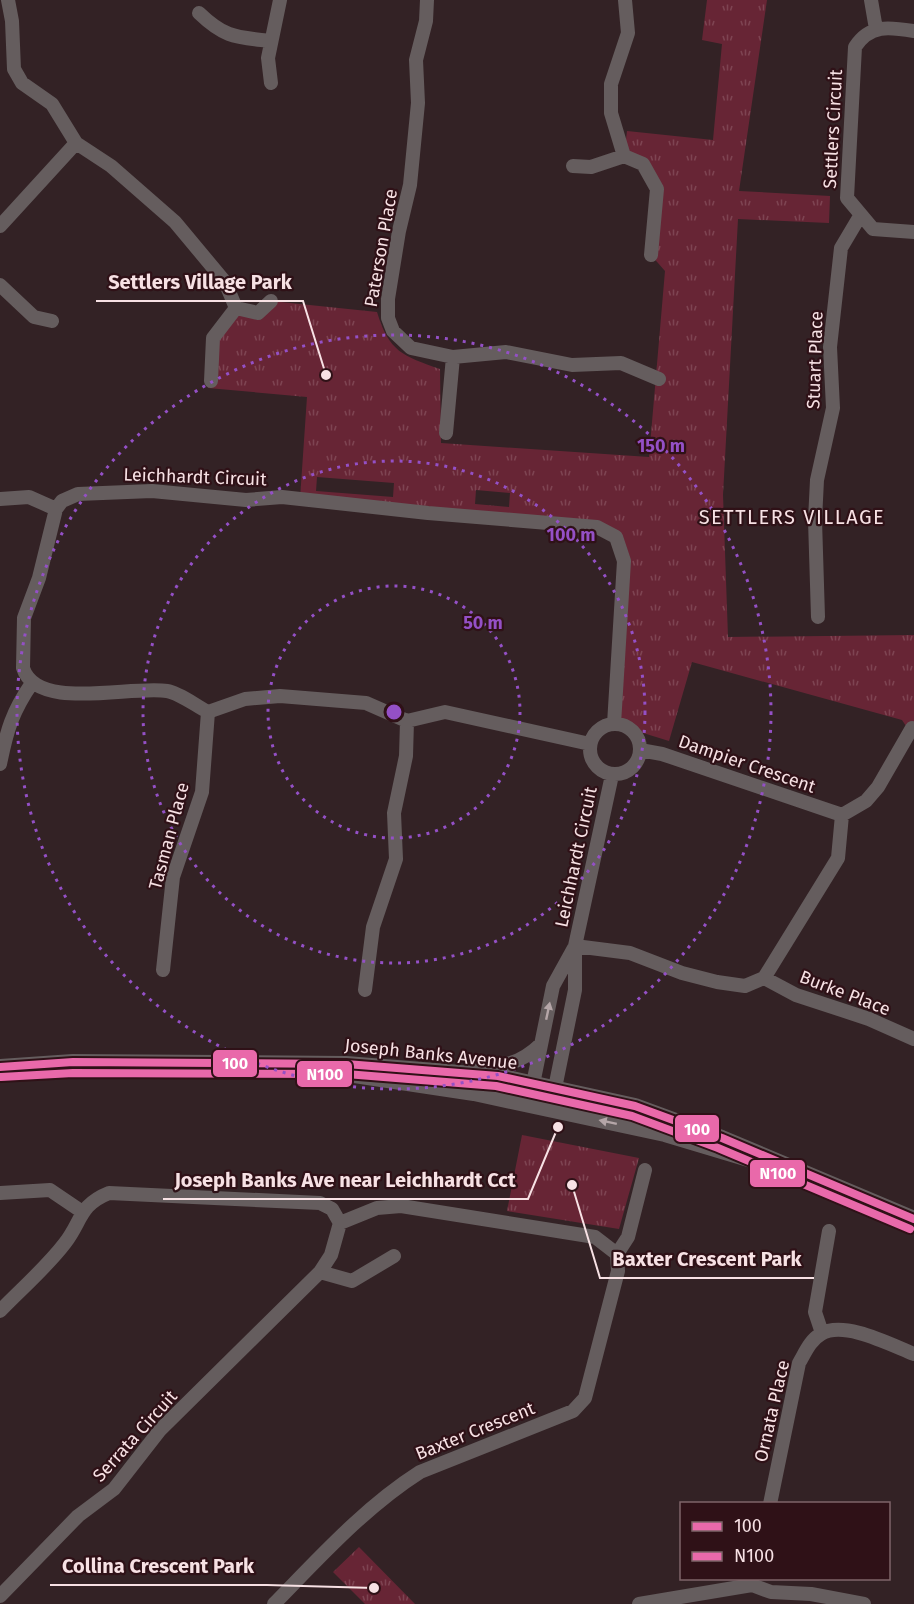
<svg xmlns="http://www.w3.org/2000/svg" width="914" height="1604" font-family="'Fira Sans',sans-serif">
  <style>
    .grass { fill: url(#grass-tufts); fill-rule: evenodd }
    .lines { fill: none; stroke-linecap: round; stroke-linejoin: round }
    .minor { stroke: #655d5e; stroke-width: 14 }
    .tertiary { stroke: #655d5e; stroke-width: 16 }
    .bus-1-casing { stroke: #2f1117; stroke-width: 12 }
    .bus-2-casing { stroke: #2f1117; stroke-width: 12 }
    .bus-1 { stroke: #e969aa; stroke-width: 8 }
    .bus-2 { stroke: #e969aa; stroke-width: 8 }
    .oneway { fill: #b5a6a8 }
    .ring { fill: none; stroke: #9450c6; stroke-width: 3; stroke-dasharray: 3 6 }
    .labels { text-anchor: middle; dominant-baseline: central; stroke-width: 4.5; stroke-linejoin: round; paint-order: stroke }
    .street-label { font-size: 18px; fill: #f7e1e4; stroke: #2f1117 }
    .neighbourhood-label { font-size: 20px; letter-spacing: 1.5px; fill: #f7e1e4; stroke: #2f1117 }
    .centre { fill: #9450c6; stroke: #2f1117; stroke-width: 3 }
    .ring-label { font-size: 18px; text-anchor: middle; font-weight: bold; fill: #9450c6; stroke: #2f1117; stroke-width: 4.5; stroke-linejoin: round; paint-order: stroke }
    .leader { fill: none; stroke: #f7e1e4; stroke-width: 2 }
    .callout-dot { fill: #f7e1e4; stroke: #2f1117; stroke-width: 2 }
    .callout-label { font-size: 20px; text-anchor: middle; font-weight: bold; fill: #f7e1e4; stroke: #2f1117; stroke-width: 4.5; stroke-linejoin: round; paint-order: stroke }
    .line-badge { stroke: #2f1117; stroke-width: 2 }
    .badge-label { font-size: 16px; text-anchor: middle; font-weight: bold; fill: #fff }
  </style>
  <defs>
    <pattern id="grass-tufts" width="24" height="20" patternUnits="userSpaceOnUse" patternTransform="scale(1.5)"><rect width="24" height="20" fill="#672535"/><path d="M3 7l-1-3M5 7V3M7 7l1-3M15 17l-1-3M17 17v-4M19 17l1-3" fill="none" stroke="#7e4452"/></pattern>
  </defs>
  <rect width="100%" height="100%" fill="#332225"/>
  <!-- grass -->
  <path class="grass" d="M707,0H767L739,191L830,196L829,223L738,219L723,495L728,637L914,635V738L902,720L692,662L669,741L614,724L624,561L616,536L596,527L300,499L307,397L208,388L213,338L236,308L258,313L271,301L377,312C389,352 403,356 440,369L441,443L649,457L665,271L651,255L657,189L643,164L624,156L627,131L713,140L722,44L702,40ZM317,477L394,483L393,497L316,491ZM476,490L510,493L509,507L475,504Z
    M522,1135L639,1158L619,1229L507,1211Z
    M359,1547L415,1604H365L333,1572Z"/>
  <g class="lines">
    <!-- minor -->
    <path class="minor" d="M8,0L12,21L14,69L22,83L52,104L76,143L111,166L175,222L225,282L236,308
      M427,0L426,21L416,60L418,103L410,185L399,231L388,299V318L393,331L411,348L453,357L506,352L572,365L621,363L659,379
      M871,0L876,29
      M199,13C225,38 236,37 270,41
      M914,31C889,27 870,24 855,47L847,198L873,229L914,232
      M271,83L268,58L280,0
      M624,156L643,164L657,189L651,255
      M573,166L591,167L624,156L611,113V84L628,33L625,0
      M0,226L76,143
      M0,285L34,317L52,321
      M236,308L258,313L271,301
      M211,381L213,338L236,308
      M446,433L453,357
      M0,499L29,497L56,509
      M818,617L815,520L817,480L833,408L830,347L841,248L860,216
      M590 749a25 25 0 1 1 50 0a25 25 0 1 1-50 0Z
      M590,744L445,712L407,721L366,703L280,696L245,699L208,712C196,706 180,693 167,691C131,685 37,712 23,668L24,618L39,578L56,509L62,501L78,494L152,491L246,500L282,497L428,513L597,527L616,537L624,561L614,724
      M0,764C7,730 12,712 32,683
      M842,815L866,801L878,787L912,728
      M575,946L630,953L682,973L717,982L745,986L764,978L838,858L842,815L662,754L640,750
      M163,970L173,877L202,792L208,712
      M764,978L796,995L869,1019L914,1039
      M365,990L373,927L396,859L394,813L406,756L407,721
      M472,1068C502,1066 518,1066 541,1044
      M542,1108L555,1088L575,990V946L612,775
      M542,1108L533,1084L553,986L574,948
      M0,1193L50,1190L81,1211
      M617,1254L628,1237L645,1170
      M320,1272L352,1281L394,1256
      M0,1311C21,1289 46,1268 65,1243C82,1221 79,1205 109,1193L320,1203L332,1209L340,1223L331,1255L320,1272L160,1430L114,1489L78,1516L0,1596
      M822,1333L815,1312L829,1231
      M770,1504L799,1363C805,1353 810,1340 821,1334C844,1320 891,1345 914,1354
      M274,1604C319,1558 365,1507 420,1472L573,1411L585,1398L618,1271L617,1254L595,1237L401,1206L377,1208L340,1223
      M639,1604L752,1585L771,1592L811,1594L864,1604"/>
    <!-- tertiary -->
    <path class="tertiary" d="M0,1067L73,1062L346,1064L498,1076L635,1106L722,1138L914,1219
      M328,1071L474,1093L665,1134L752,1160"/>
    <defs>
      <path id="bus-1" d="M0,1067L73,1062L346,1064L498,1076L635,1106L722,1138L914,1219"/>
      <path id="bus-2" d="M1,1077L73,1073L346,1074L496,1086L632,1116L718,1148L910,1229"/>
    </defs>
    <!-- bus-1 casing -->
    <use href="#bus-1" class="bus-1-casing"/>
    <!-- bus-2 casing -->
    <use href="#bus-2" class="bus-2-casing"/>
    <!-- bus-1 -->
    <use href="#bus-1" class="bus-1"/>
    <!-- bus-2 -->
    <use href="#bus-2" class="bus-2"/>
  </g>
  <!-- one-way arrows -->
  <defs><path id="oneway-solid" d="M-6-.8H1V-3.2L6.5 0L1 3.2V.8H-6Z" transform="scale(1.5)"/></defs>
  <g class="oneway">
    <use href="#oneway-solid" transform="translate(548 1011) rotate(-78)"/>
    <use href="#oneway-solid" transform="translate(608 1122) rotate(-168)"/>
  </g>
  <!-- distance rings -->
  <g class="ring">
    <circle cx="394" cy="712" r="126"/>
    <circle cx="394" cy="712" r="251"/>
    <circle cx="394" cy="712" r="377"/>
  </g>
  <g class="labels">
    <!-- street labels -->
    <g class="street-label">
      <text transform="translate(833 129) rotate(-87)">Settlers Circuit</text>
      <text transform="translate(381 248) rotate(-80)">Paterson Place</text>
      <text transform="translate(815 360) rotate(-88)">Stuart Place</text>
      <text transform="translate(195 477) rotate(2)">Leichhardt Circuit</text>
      <text transform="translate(747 764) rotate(19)">Dampier Crescent</text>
      <text transform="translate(169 836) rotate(-75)">Tasman Place</text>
      <text transform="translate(576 857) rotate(-78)">Leichhardt Circuit</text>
      <text transform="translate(845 993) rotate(21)">Burke Place</text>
      <text transform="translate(431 1054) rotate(6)">Joseph Banks Avenue</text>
      <text transform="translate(772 1411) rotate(-77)">Ornata Place</text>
      <text transform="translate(475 1431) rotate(-22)">Baxter Crescent</text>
      <text transform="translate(135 1436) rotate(-48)">Serrata Circuit</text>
    </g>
    <!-- neighbourhood labels -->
    <g class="neighbourhood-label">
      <text x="792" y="517">SETTLERS VILLAGE</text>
    </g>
  </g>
  <circle cx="394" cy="712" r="9" class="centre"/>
  <g class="ring-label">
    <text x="661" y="452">150 m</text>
    <text x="571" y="541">100 m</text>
    <text x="483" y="629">50 m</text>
  </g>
  <!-- callouts -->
  <path class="leader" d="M326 375L303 301H96M558 1127L528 1199H163M572 1185L600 1278H814M374 1588L267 1585H50"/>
  <g class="callout-dot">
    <circle cx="326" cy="375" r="6"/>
    <circle cx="558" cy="1127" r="6"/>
    <circle cx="572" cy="1185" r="6"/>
    <circle cx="374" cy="1588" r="6"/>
  </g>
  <g class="callout-label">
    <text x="200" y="289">Settlers Village Park</text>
    <text x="345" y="1187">Joseph Banks Ave near Leichhardt Cct</text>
    <text x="707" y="1266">Baxter Crescent Park</text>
    <text x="158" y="1573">Collina Crescent Park</text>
  </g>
  <g class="line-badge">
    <rect x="212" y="1049" width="46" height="29" rx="6" fill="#e969aa"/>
    <rect x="296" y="1060" width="57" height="28" rx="6" fill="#e969aa"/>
    <rect x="674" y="1114" width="46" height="29" rx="6" fill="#e969aa"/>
    <rect x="749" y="1159" width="57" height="29" rx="6" fill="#e969aa"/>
  </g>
  <g class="badge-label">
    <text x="235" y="1069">100</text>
    <text x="325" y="1080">N100</text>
    <text x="697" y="1135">100</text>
    <text x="778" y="1179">N100</text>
  </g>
  <!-- legend -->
  <rect x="680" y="1502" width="210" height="78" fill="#2f1117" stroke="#7f6469" stroke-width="1.5"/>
  <rect x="692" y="1522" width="30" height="9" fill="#e969aa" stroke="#7f6469" stroke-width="1.5"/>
  <text x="734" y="1532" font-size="18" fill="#f7e1e4">100</text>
  <rect x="692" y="1552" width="30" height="9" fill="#e969aa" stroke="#7f6469" stroke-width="1.5"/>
  <text x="734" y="1562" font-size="18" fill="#f7e1e4">N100</text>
</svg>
